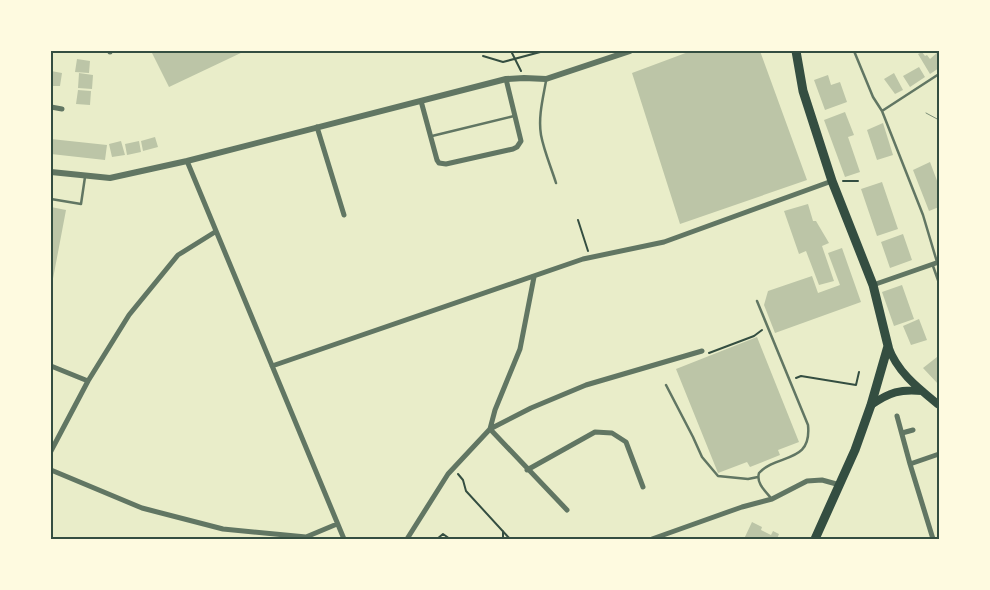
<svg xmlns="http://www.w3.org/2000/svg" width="990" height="590" font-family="'Noto Sans',sans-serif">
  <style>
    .building { fill: #bcc5a7 }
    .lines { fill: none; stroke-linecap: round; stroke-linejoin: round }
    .path { stroke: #344e41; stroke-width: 2 }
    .service { stroke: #617663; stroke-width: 2.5 }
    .minor { stroke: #617663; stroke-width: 5 }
    .tertiary { stroke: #617663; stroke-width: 6 }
    .secondary { stroke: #344e41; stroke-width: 8 }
    .trunk { stroke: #344e41; stroke-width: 9 }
    .tram { stroke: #7c8e77; stroke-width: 1 }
    .neatline { fill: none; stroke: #344e41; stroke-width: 2 }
  </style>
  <rect width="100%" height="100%" fill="#e9edc9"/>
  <!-- building -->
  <path class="building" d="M151,51H245L169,87Z
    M691,51H760L807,180L680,224L632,73Z
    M939,51V68L930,74L918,54L922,52L925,56L927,55L930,59Z
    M77,59L90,61L89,73L75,72Z
    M919,67L925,77L910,87L903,76Z
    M51,71L62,73L60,86H51Z
    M79,73L93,75L92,89L78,88Z
    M894,73L903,90L895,94L884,79Z
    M828,75L831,85L840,82L847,102L825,110L814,80Z
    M78,90L91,91L90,105L76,104Z
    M845,112L854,135L848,137L860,172L845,177L824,120Z
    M883,123L893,155L877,160L867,130Z
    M155,137L158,147L143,151L141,141Z
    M51,139L107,145L105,160L51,154Z
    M121,141L125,155L112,157L109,144Z
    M139,141L141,152L127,155L125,144Z
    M930,162L939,186V207L929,211L913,170Z
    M882,182L898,229L877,236L861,189Z
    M808,204L813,221H816L829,243L822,246L834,281L819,285L806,251L799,254L784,211Z
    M51,207L66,210L52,284H51Z
    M903,234L912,260L890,268L881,242Z
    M842,248L861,302L775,333L764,305L768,291L812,276L818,293L840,285L828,253Z
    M902,285L914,319L894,326L882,292Z
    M919,319L927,340L911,345L903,326Z
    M757,337L799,442L778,450L780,455L750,467L747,462L718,473L676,369Z
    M937,357L939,360V385L923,368Z
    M752,522L762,527L761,530L771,535L773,531L779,534L777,539H744Z"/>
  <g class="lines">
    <!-- path -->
    <path class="path" d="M511,51L521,71
      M483,56L503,62L544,51
      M843,181H858
      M578,220L588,251
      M709,353L754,336L762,330
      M796,378L801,376L856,385L859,372
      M458,474L463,480L466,491L510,539
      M503,531V539
      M437,539L443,534L450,539"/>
    <!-- service -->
    <path class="service" d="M854,51L873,97L882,111L923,215L937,262
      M546,81C543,98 538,117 541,135C544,151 551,167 556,183
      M882,111L939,74
      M432,136L514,116
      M51,199L81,204L85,177
      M933,266L939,283
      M757,301L808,425C812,464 778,453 759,473C756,483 765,491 771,498
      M666,385L693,437L702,457L718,476L748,479L758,477"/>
    <!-- minor -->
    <path class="minor" d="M110,51V52
      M421,101L437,160L439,163L446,164L513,149L517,147L521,141L506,79
      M51,107L62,109
      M317,127L344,215
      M187,161L344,539
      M873,285L939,262
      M51,366L88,381
      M272,366L583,259L664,242L832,181
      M897,416L910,464
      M490,429L495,410L520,349L534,277
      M490,429L567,510
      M902,433L913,430
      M51,451L88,381L129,315L178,255L215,232
      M51,470L142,508L223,529L306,537L337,524
      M527,470L595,432L612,433L626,442L643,487
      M407,539L448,474L490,429L531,408L586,385L702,351
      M652,539L742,507L772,499L807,481L822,480L840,485
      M933,539L910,464L939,454"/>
    <!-- tertiary -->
    <path class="tertiary" d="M51,172L110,178L187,161L506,79L524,78L546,79L630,51"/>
    <!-- secondary -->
    <path class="secondary" d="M888,346C897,372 918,388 939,405
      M871,405C890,392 900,389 922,391"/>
    <!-- trunk -->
    <path class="trunk" d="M796,51L803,91L832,181L873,285L888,346L871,405L855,450L815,539"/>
    <!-- tram -->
    <path class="tram" d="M926,113L939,120"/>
  </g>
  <!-- border -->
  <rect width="990" height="590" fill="none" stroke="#fefae0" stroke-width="105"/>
  <rect x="52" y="52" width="886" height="486" class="neatline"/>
</svg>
